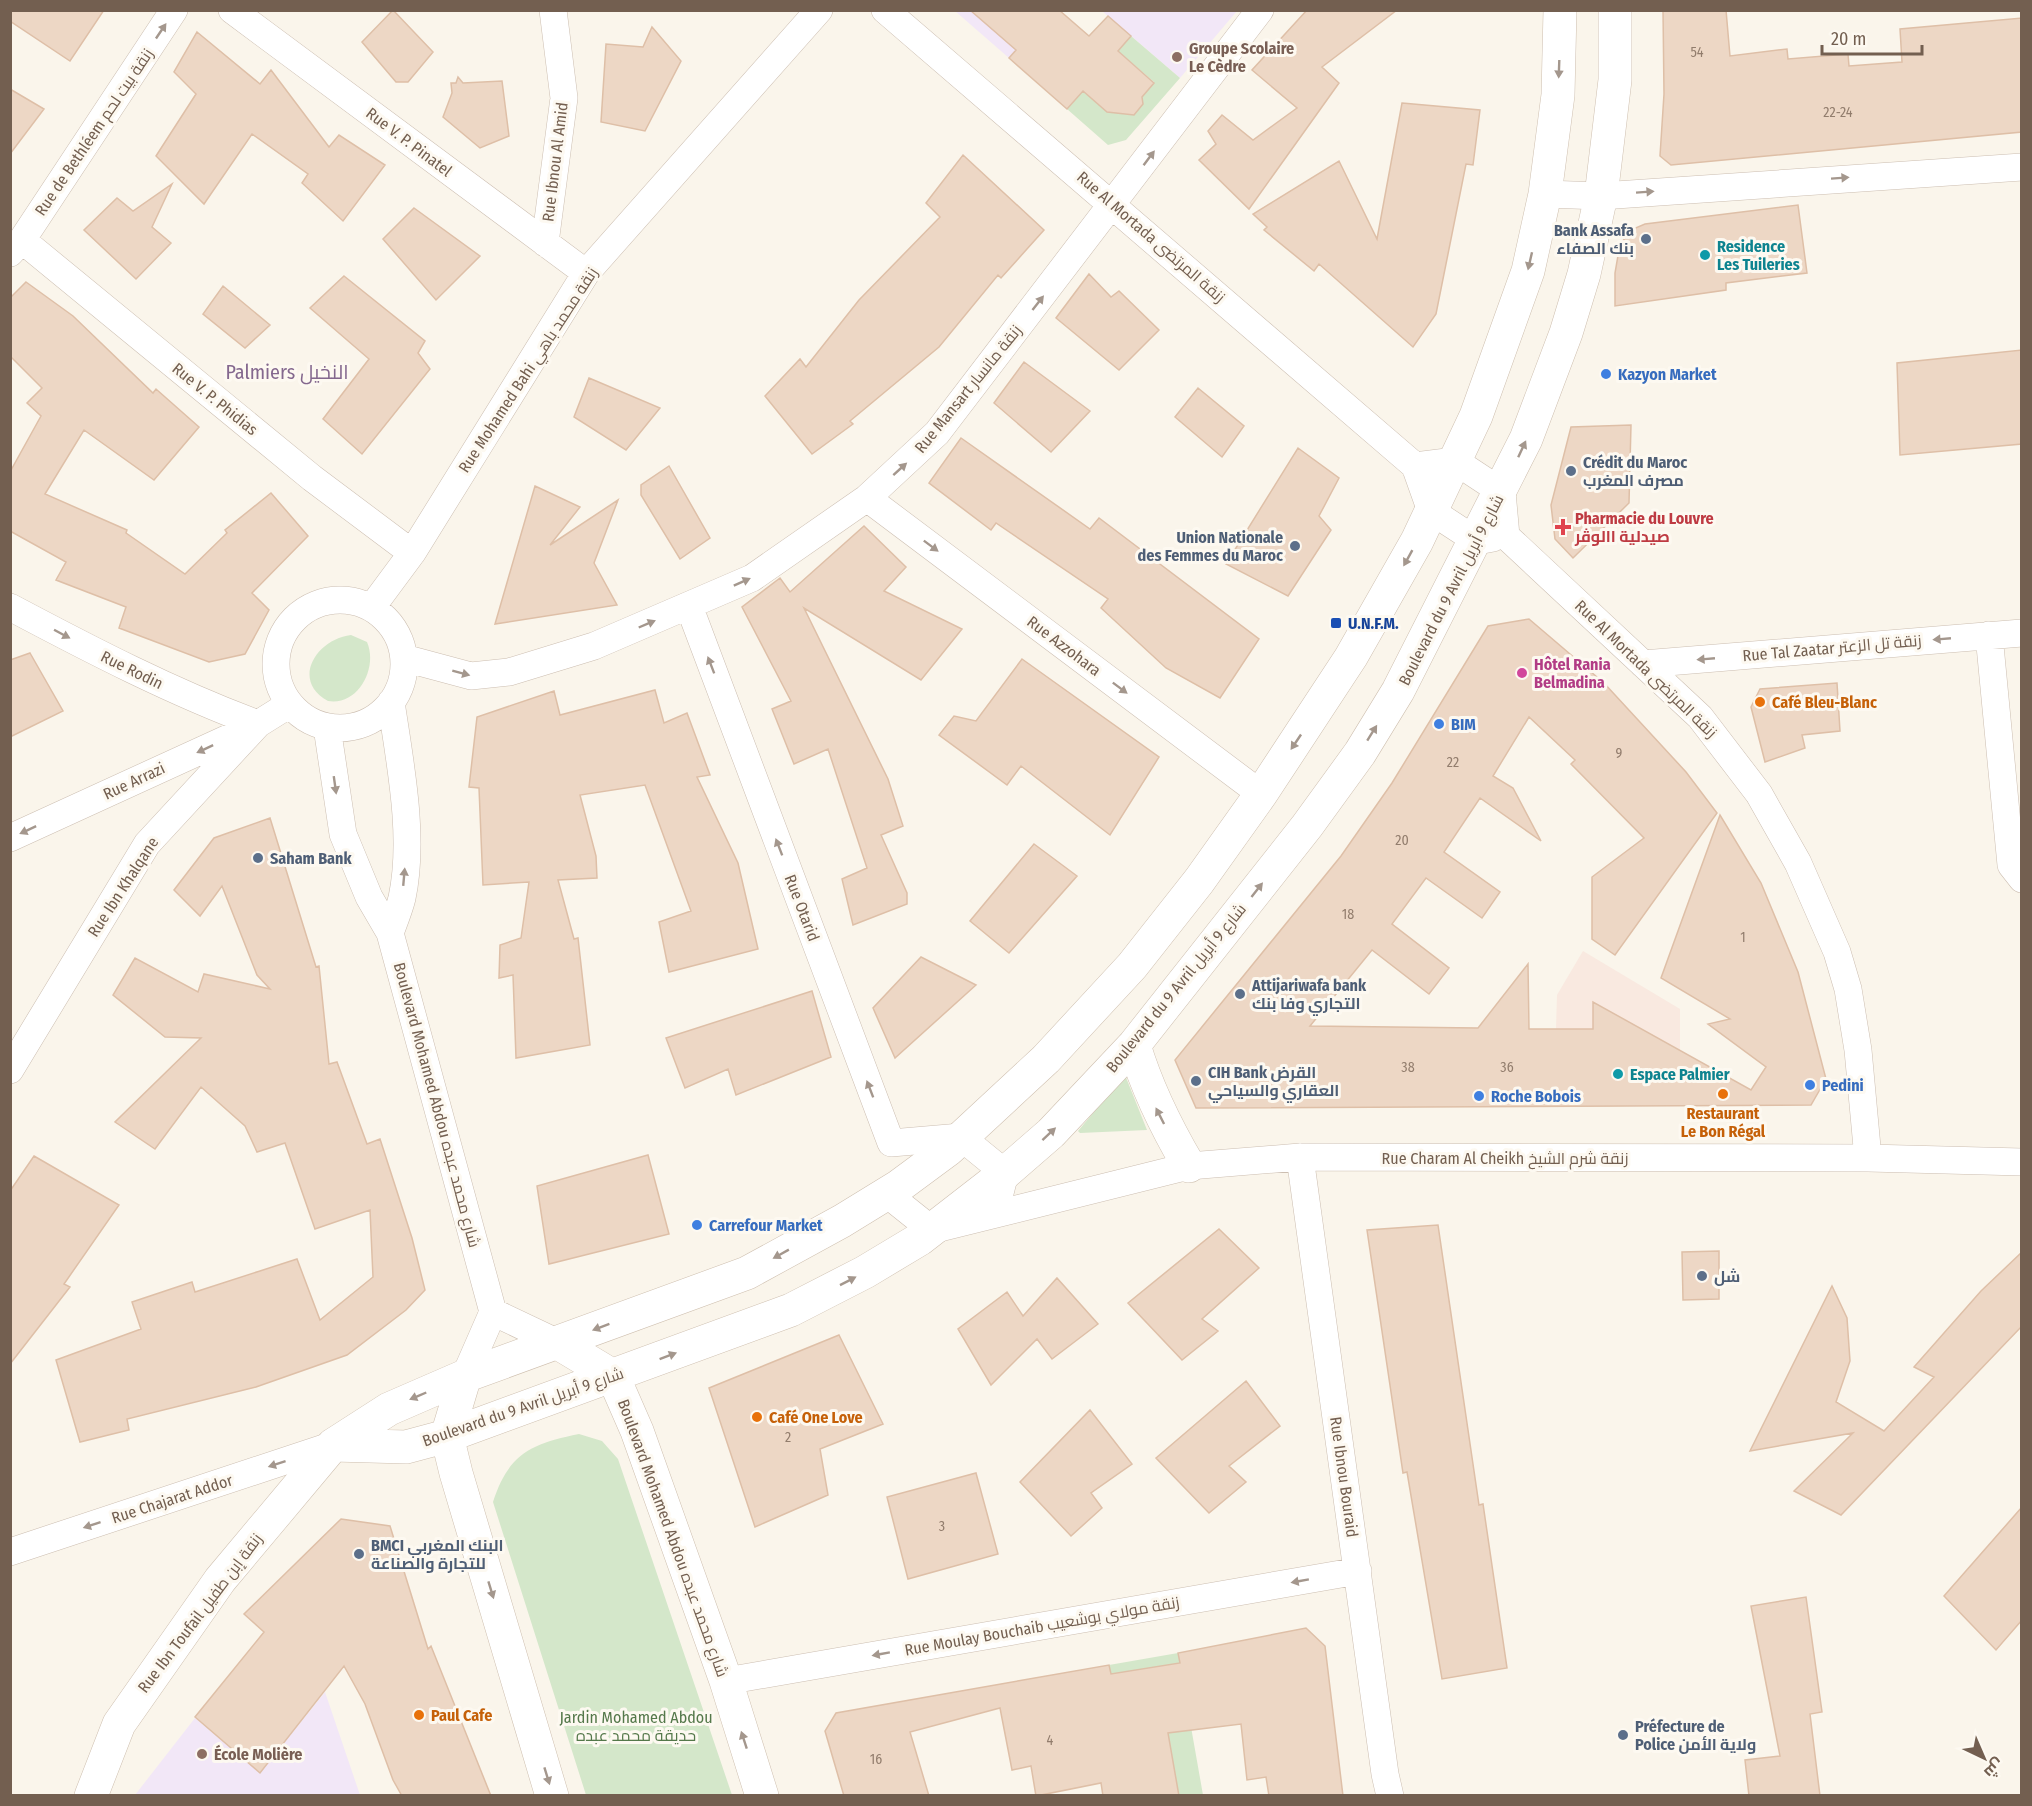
<svg xmlns="http://www.w3.org/2000/svg" width="2032" height="1806" font-family="'Fira Sans Condensed',Cairo,sans-serif">
  <style>
    .commercial { fill: #f9e9e0 }
    .education { fill: #f2e7f7 }
    .green { fill: #d4e7ca }
    .building { fill: #edd7c5; stroke: #debfa7; stroke-width: 1.5 }
    .lines { fill: none; stroke-linecap: round; stroke-linejoin: round }
    .street-casing { stroke: #ccbeb1; stroke-width: 28 }
    .secondary-casing { stroke: #cebfaf; stroke-width: 34 }
    .street { stroke: #fff; stroke-width: 27 }
    .secondary { stroke: #fff; stroke-width: 33 }
    .oneway { fill: #a4978d }
    .education-dot { fill: #8d6e63; stroke: #fdf9f1; stroke-width: 2 }
    .service-dot { fill: #5c6f8a; stroke: #fdf9f1; stroke-width: 2 }
    .culture-dot { fill: #0f9aa8; stroke: #fdf9f1; stroke-width: 2 }
    .shop-dot { fill: #3f7fe0; stroke: #fdf9f1; stroke-width: 2 }
    .health-dot { fill: #e0444e; stroke: #fdf9f1; stroke-width: 2 }
    .transit-dot { fill: #1a4fb4; stroke: #fdf9f1; stroke-width: 2 }
    .hotel-dot { fill: #d1479c; stroke: #fdf9f1; stroke-width: 2 }
    .food-dot { fill: #e8710a; stroke: #fdf9f1; stroke-width: 2 }
    .labels { text-anchor: middle; dominant-baseline: central; stroke-width: 6; stroke-linejoin: round; paint-order: stroke }
    .number-label { font-size: 14px; fill: #927d6d }
    .education-label { font-size: 16px; font-weight: bold; fill: #785e54; stroke: #fdf9f1; text-anchor: start }
    .street-label { font-size: 16px; fill: #735f50; stroke: #fdf9f1 }
    .service-label { font-size: 16px; font-weight: bold; fill: #4e5e75; stroke: #fdf9f1; text-anchor: start }
    .culture-label { font-size: 16px; font-weight: bold; fill: #0d838f; stroke: #fdf9f1; text-anchor: start }
    .shop-label { font-size: 16px; font-weight: bold; fill: #366cbe; stroke: #fdf9f1; text-anchor: start }
    .health-label { font-size: 16px; font-weight: bold; fill: #be3a42; stroke: #fdf9f1; text-anchor: start }
    .transit-label { font-size: 16px; font-weight: bold; fill: #164399; stroke: #fdf9f1; text-anchor: start }
    .hotel-label { font-size: 16px; font-weight: bold; fill: #b23c85; stroke: #fdf9f1; text-anchor: start }
    .food-label { font-size: 16px; font-weight: bold; fill: #c56008; stroke: #fdf9f1; text-anchor: start }
    .park-label { font-size: 16px; fill: #54784a; stroke: #fdf9f1 }
    .quarter-label { font-size: 20px; fill: #84688e; stroke: #fdf9f1 }
  </style>
  <rect width="100%" height="100%" fill="#faf5eb"/>
  <!-- commercial -->
  <path class="commercial" d="M1583,951L1680,1009V1106L1556,1029L1557,995Z"/>
  <!-- education -->
  <path class="education" d="M955,11H1051L1009,58Z
    M1102,11H1237L1180,78Z
    M325,1692L360,1795H135L195,1718L260,1773Z"/>
  <!-- green -->
  <path class="green" d="M1131,36L1180,78L1126,140L1108,145L1067,109L1083,91L1105,110L1111,103L1134,115L1143,104L1142,97L1154,82L1118,51Z
    M351,635L367,642C378,667 359,706 328,701C290,680 317,639 351,635Z
    M1125,1075L1147,1130L1080,1133L1078,1131Z
    M579,1434L602,1441L618,1459L732,1795H586L493,1502C509,1453 531,1444 579,1434Z
    M1178,1653L1203,1795H1179L1111,1674L1109,1665Z"/>
  <!-- building -->
  <path class="building" d="M10,10H104L70,61L10,21Z
    M393,10L433,52L408,82H396L362,42Z
    M970,10H1059L1089,36L1108,16L1131,36L1118,51L1154,83L1142,97L1143,104L1134,115L1107,112L1083,91L1067,109L1009,58L1016,50Z
    M1307,10H1397L1322,67L1339,83L1249,209L1199,160L1216,144L1208,131L1222,115L1253,140L1297,108L1252,70Z
    M1663,10H1726L1730,56L1787,49L1788,59L1848,54L1849,66L1902,62L1900,29L2022,18V132L1671,165L1660,156L1664,94Z
    M652,27L681,61L645,131L601,122L606,44L643,47Z
    M197,32L260,84L271,70L329,147L339,135L385,165L343,221L302,183L308,174L252,134L204,204L156,156L196,94L174,72Z
    M458,77L463,83L502,81L509,136L480,148L443,117L452,93L451,83H456Z
    M10,89L44,109L10,154Z
    M1402,103L1480,110L1473,165L1466,164L1436,314L1413,347L1319,264L1314,271L1264,230L1267,227L1253,214L1339,161L1377,239Z
    M963,155L1044,230L1001,278L998,275L939,347L850,421L853,424L812,454L765,396L800,359L806,367L859,300L940,217L926,203Z
    M172,184L152,227L171,243L136,279L84,230L117,198L133,211Z
    M1798,205L1807,273L1726,283V290L1615,306V273L1620,244L1633,229L1645,224Z
    M414,208L480,256L436,300L383,239Z
    M1089,274L1111,297L1119,291L1159,330L1119,370L1056,318Z
    M344,276L425,341L418,353L430,369L362,454L323,419L369,359L310,308Z
    M26,282L73,316L153,393L156,389L199,427L154,480L84,430L45,494L127,530L126,533L185,574L227,533L225,530L271,493L308,536L252,593L269,610L245,654L209,662L119,628L126,607L56,580L66,562L10,531V472L41,416L27,403L42,388L10,356V298Z
    M223,286L270,325L245,348L203,314Z
    M2022,350V444L1900,455L1897,363Z
    M1024,362L1090,411L1051,452L994,403Z
    M589,378L660,408L626,450L574,417Z
    M1198,388L1244,426L1222,457L1175,417Z
    M1631,425L1629,503L1573,558L1555,539L1551,505L1571,427Z
    M961,438L1090,529L1099,518L1259,639L1220,698L1166,668L1101,608L1108,599L996,523L991,530L929,483Z
    M1298,448L1339,478L1319,516L1331,530L1288,596L1226,564Z
    M669,466L710,538L680,559L641,495V485Z
    M535,486L580,507L550,545L618,500L594,563L617,605L495,624Z
    M864,526L906,567L884,591L962,629L921,680L804,608L888,779L903,826L881,835L907,893V904L853,925L842,879L867,868L828,749L794,764L772,709L791,701L742,607L780,578L790,592Z
    M1529,619L1604,683L1686,772L1717,813L1615,955L1592,939V877L1644,838L1571,764L1575,760L1529,717L1493,776L1513,788L1541,841L1480,798L1444,852L1500,892L1482,918L1426,878L1392,924L1449,968L1429,994L1372,950L1310,1026L1478,1028L1528,964L1529,1029H1593V1002L1751,1090L1766,1067L1708,1024L1730,1019L1661,978L1720,815L1761,883L1798,972L1826,1079L1811,1105L1196,1108L1175,1060L1341,856L1392,783L1488,626Z
    M30,653L63,711L10,737V660Z
    M1022,659L1159,757L1110,835L1021,766L1007,785L939,735L954,716L976,721Z
    M1837,683L1840,731L1802,735L1805,748L1765,762L1751,707L1760,689Z
    M655,690L664,723L687,713L710,775L697,777L738,863L758,949L669,972L659,922L691,911L645,785L580,795L596,856L597,878L558,880L574,939L578,938L590,1045L516,1058L513,975L499,978L500,945L521,938L529,882L483,885L479,788L469,787L477,717L554,691L560,715Z
    M270,818L316,967L319,966L329,1064L337,1062L367,1144L380,1139L412,1238L425,1290L406,1310L347,1355L256,1387L127,1419L129,1430L80,1442L56,1360L141,1329L132,1302L192,1282L195,1292L297,1259L320,1320L373,1277L370,1210L315,1229L285,1143L257,1152L245,1126L201,1087L155,1149L115,1122L201,1038L165,1037L113,995L135,958L198,992L204,974L270,989L257,975L222,886L200,916L174,890L214,838Z
    M1034,844L1077,876L1009,953L970,921Z
    M921,957L976,985L895,1058L873,1008Z
    M812,991L831,1057L736,1095L728,1069L685,1088L666,1038Z
    M648,1155L669,1234L549,1264L537,1186Z
    M34,1156L119,1205L64,1284L70,1287L10,1364V1191Z
    M1438,1225L1479,1505L1483,1504L1507,1668L1442,1679L1407,1472L1403,1473L1367,1230Z
    M1219,1229L1259,1268L1202,1319L1218,1331L1182,1360L1128,1303Z
    M1719,1251V1299L1683,1300L1682,1252Z
    M2022,1252V1326L1841,1515L1794,1491L1853,1433L1750,1451L1832,1286L1847,1318L1850,1361L1836,1402L1884,1431L1934,1377L1914,1367L1981,1291Z
    M1057,1278L1098,1324L1052,1359L1037,1339L991,1385L958,1329L1007,1292L1023,1316Z
    M839,1335L883,1424L820,1449L828,1495L755,1527L709,1388Z
    M1246,1381L1280,1426L1229,1466L1246,1482L1209,1513L1156,1458Z
    M1090,1410L1132,1464L1091,1493L1102,1508L1071,1536L1020,1482Z
    M976,1473L998,1554L908,1579L887,1497Z
    M2022,1507V1620L1996,1650L1944,1596Z
    M341,1519L390,1526L428,1649L431,1646L491,1796H402L393,1780L365,1704L344,1666L260,1773L195,1717L264,1632L244,1614Z
    M1806,1597L1822,1712L1810,1714L1820,1796H1749L1745,1760L1780,1756L1751,1606Z
    M1306,1628L1325,1646L1343,1796H1269L1266,1777L1247,1780L1241,1724L1168,1733L1179,1796H1103L1101,1783L1036,1796L1031,1766L1012,1770L1000,1708L910,1732L929,1796H844L825,1731L836,1713L1109,1665L1111,1674L1180,1663L1178,1653Z"/>
  <g class="lines">
    <defs>
      <path id="street" d="M232,10L586,273
        M885,10L1415,466L1431,511L1477,541L1493,538
        M1545,194L1601,196L2022,167
        M22,240L312,478L412,553
        M545,243L564,98L553,10
        M10,253L22,240L174,10
        M1415,466L1455,461L1502,492L1506,536L1700,717L1759,794L1798,863L1837,952L1848,989L1858,1050L1868,1158
        M867,498L1261,794
        M276 664a64 64 0 1 1 128 0a64 64 0 1 1-128 0Z
        M689,606L891,1143L961,1137L1005,1173L1000,1193
        M10,607C91,650 172,692 258,724
        M372,607L412,553L586,273L819,10
        M1989,635L2011,865L2022,879
        M404,658L471,676L509,672L594,646L752,578L867,498L937,433L1260,10
        M1643,664L2022,633
        M327,727L343,834L369,897L390,933L493,1312L465,1376
        M10,838L246,730
        M390,933C394,922 399,910 402,898C415,837 400,763 391,702
        M10,1070L147,844L258,724L290,704
        M1300,1157L1385,1774L1390,1796
        M887,1194L932,1230L1189,1166L1300,1157L1868,1158L2022,1162
        M493,1312L558,1343
        M10,1552L333,1445
        M726,1681L1358,1571"/>
      <path id="secondary" d="M1134,1045C1147,1089 1166,1127 1189,1166
        M558,1343L613,1376L637,1431L726,1681L762,1796
        M465,1376L447,1436L456,1473L552,1796
        M333,1445L406,1447L447,1436L791,1310L865,1272L920,1239L1005,1173L1051,1133L1134,1045L1307,826L1360,753L1398,691L1526,439L1566,333L1584,274L1601,196L1615,80V10
        M91,1796L119,1724L220,1580L333,1445L389,1409L465,1376L747,1273L842,1221L899,1186L949,1149L1046,1059L1132,966L1199,881L1261,794L1351,657L1417,541L1476,416L1528,271L1545,194L1558,95L1560,10"/>
    </defs>
    <!-- street casing -->
    <use href="#street" class="street-casing"/>
    <!-- secondary casing -->
    <use href="#secondary" class="secondary-casing"/>
    <!-- street -->
    <use href="#street" class="street"/>
    <!-- secondary -->
    <use href="#secondary" class="secondary"/>
  </g>
  <!-- one-way arrows -->
  <defs><path id="oneway-solid" d="M-6-.8H1V-3.2L6.5 0L1 3.2V.8H-6Z" transform="scale(1.5)"/></defs>
  <g class="oneway">
    <use href="#oneway-solid" transform="translate(161 31) rotate(-56)"/>
    <use href="#oneway-solid" transform="translate(1559 69) rotate(92)"/>
    <use href="#oneway-solid" transform="translate(1149 158) rotate(-53)"/>
    <use href="#oneway-solid" transform="translate(1840 178) rotate(-4)"/>
    <use href="#oneway-solid" transform="translate(1645 192) rotate(-4)"/>
    <use href="#oneway-solid" transform="translate(1530 261) rotate(103)"/>
    <use href="#oneway-solid" transform="translate(1038 303) rotate(-52)"/>
    <use href="#oneway-solid" transform="translate(1522 449) rotate(-65)"/>
    <use href="#oneway-solid" transform="translate(900 469) rotate(-42)"/>
    <use href="#oneway-solid" transform="translate(931 546) rotate(37)"/>
    <use href="#oneway-solid" transform="translate(1408 558) rotate(119)"/>
    <use href="#oneway-solid" transform="translate(742 582) rotate(-24)"/>
    <use href="#oneway-solid" transform="translate(647 624) rotate(-23)"/>
    <use href="#oneway-solid" transform="translate(62 634) rotate(28)"/>
    <use href="#oneway-solid" transform="translate(1942 639) rotate(175)"/>
    <use href="#oneway-solid" transform="translate(1706 659) rotate(175)"/>
    <use href="#oneway-solid" transform="translate(711 665) rotate(-111)"/>
    <use href="#oneway-solid" transform="translate(461 673) rotate(15)"/>
    <use href="#oneway-solid" transform="translate(1120 688) rotate(37)"/>
    <use href="#oneway-solid" transform="translate(1372 733) rotate(-58)"/>
    <use href="#oneway-solid" transform="translate(1296 742) rotate(124)"/>
    <use href="#oneway-solid" transform="translate(205 749) rotate(155)"/>
    <use href="#oneway-solid" transform="translate(335 785) rotate(82)"/>
    <use href="#oneway-solid" transform="translate(28 830) rotate(155)"/>
    <use href="#oneway-solid" transform="translate(779 847) rotate(-111)"/>
    <use href="#oneway-solid" transform="translate(404 877) rotate(-85)"/>
    <use href="#oneway-solid" transform="translate(1257 890) rotate(-52)"/>
    <use href="#oneway-solid" transform="translate(870 1089) rotate(-111)"/>
    <use href="#oneway-solid" transform="translate(1160 1116) rotate(-117)"/>
    <use href="#oneway-solid" transform="translate(1049 1134) rotate(-43)"/>
    <use href="#oneway-solid" transform="translate(781 1254) rotate(151)"/>
    <use href="#oneway-solid" transform="translate(848 1281) rotate(-27)"/>
    <use href="#oneway-solid" transform="translate(601 1327) rotate(159)"/>
    <use href="#oneway-solid" transform="translate(668 1356) rotate(-21)"/>
    <use href="#oneway-solid" transform="translate(418 1396) rotate(157)"/>
    <use href="#oneway-solid" transform="translate(277 1464) rotate(162)"/>
    <use href="#oneway-solid" transform="translate(92 1525) rotate(162)"/>
    <use href="#oneway-solid" transform="translate(1300 1581) rotate(170)"/>
    <use href="#oneway-solid" transform="translate(491 1590) rotate(73)"/>
    <use href="#oneway-solid" transform="translate(881 1654) rotate(170)"/>
    <use href="#oneway-solid" transform="translate(744 1740) rotate(-108)"/>
    <use href="#oneway-solid" transform="translate(547 1776) rotate(73)"/>
  </g>
  <!-- markers -->
  <g class="education-dot">
    <circle cx="1177" cy="57" r="6"/>
    <circle cx="202" cy="1754" r="6"/>
  </g>
  <g class="service-dot">
    <circle cx="1646" cy="239" r="6"/>
    <circle cx="1571" cy="471" r="6"/>
    <circle cx="1295" cy="546" r="6"/>
    <circle cx="258" cy="858" r="6"/>
    <circle cx="1240" cy="994" r="6"/>
    <circle cx="1196" cy="1081" r="6"/>
    <circle cx="1702" cy="1276" r="6"/>
    <circle cx="359" cy="1554" r="6"/>
    <circle cx="1623" cy="1735" r="6"/>
  </g>
  <g class="culture-dot">
    <circle cx="1705" cy="255" r="6"/>
    <circle cx="1618" cy="1074" r="6"/>
  </g>
  <g class="shop-dot">
    <circle cx="1606" cy="374" r="6"/>
    <circle cx="1439" cy="724" r="6"/>
    <circle cx="1810" cy="1085" r="6"/>
    <circle cx="1479" cy="1096" r="6"/>
    <circle cx="697" cy="1225" r="6"/>
  </g>
  <path class="health-dot" d="M1560 518h6v6h6v6h-6v6h-6v-6h-6v-6h6z"/>
  <rect class="transit-dot" x="1330" y="617" width="12" height="12" rx="3"/>
  <circle class="hotel-dot" cx="1522" cy="673" r="6"/>
  <g class="food-dot">
    <circle cx="1760" cy="702" r="6"/>
    <circle cx="1723" cy="1094" r="6"/>
    <circle cx="757" cy="1417" r="6"/>
    <circle cx="419" cy="1715" r="6"/>
  </g>
  <g class="labels">
    <!-- number labels -->
    <g class="number-label">
      <text x="1697" y="52">54</text>
      <text x="1838" y="112">22-24</text>
      <text x="1619" y="753">9</text>
      <text x="1453" y="762">22</text>
      <text x="1402" y="840">20</text>
      <text x="1348" y="914">18</text>
      <text x="1743" y="937">1</text>
      <text x="1408" y="1067">38</text>
      <text x="1507" y="1067">36</text>
      <text x="788" y="1437">2</text>
      <text x="942" y="1526">3</text>
      <text x="1050" y="1740">4</text>
      <text x="876" y="1759">16</text>
    </g>
    <!-- education labels -->
    <g class="education-label">
      <text x="1189" y="48">Groupe Scolaire<tspan x="1189" dy="18">Le Cèdre</tspan></text>
      <text x="214" y="1754">École Molière</text>
    </g>
    <!-- street labels -->
    <g class="street-label">
      <text transform="translate(94 132) rotate(-56)">Rue de Bethléem زنقة بيت لحم</text>
      <text transform="translate(409 142) rotate(37)">Rue V. P. Pinatel</text>
      <text transform="translate(555 162) rotate(-83)">Rue Ibnou Al Amid</text>
      <text transform="translate(1151 237) rotate(41)">Rue Al Mortada زنقة المرتضى</text>
      <text transform="translate(528 370) rotate(-57)">Rue Mohamed Bahi زنقة محمد باهي</text>
      <text transform="translate(968 389) rotate(-51)">Rue Mansart زنقة مانسار</text>
      <text transform="translate(215 399) rotate(39)">Rue V. P. Phidias</text>
      <text transform="translate(1451 590) rotate(-63)">Boulevard du 9 Avril شارع 9 أبريل</text>
      <text transform="translate(1064 646) rotate(37)">Rue Azzohara</text>
      <text transform="translate(1832 648) rotate(-5)">Rue Tal Zaatar زنقة تل الزعتر</text>
      <text transform="translate(1646 669) rotate(44)">Rue Al Mortada زنقة المرتضى</text>
      <text transform="translate(132 670) rotate(26)">Rue Rodin</text>
      <text transform="translate(134 781) rotate(-25)">Rue Arrazi</text>
      <text transform="translate(123 887) rotate(-57)">Rue Ibn Khalqane</text>
      <text transform="translate(802 908) rotate(69)">Rue Otarid</text>
      <text transform="translate(1176 988) rotate(-51)">Boulevard du 9 Avril شارع 9 أبريل</text>
      <text transform="translate(437 1105) rotate(75)">Boulevard Mohamed Abdou شارع محمد عبده</text>
      <text x="1505" y="1158">Rue Charam Al Cheikh زنقة شرم الشيخ</text>
      <text transform="translate(523 1407) rotate(-19)">Boulevard du 9 Avril شارع 9 أبريل</text>
      <text transform="translate(1344 1477) rotate(82)">Rue Ibnou Bouraid</text>
      <text transform="translate(172 1499) rotate(-18)">Rue Chajarat Addor</text>
      <text transform="translate(673 1538) rotate(70)">Boulevard Mohamed Abdou شارع محمد عبده</text>
      <text transform="translate(200 1613) rotate(-53)">Rue Ibn Toufail زنقة إبن طفيل</text>
      <text transform="translate(1042 1626) rotate(-10)">Rue Moulay Bouchaib زنقة مولاي بوشعيب</text>
    </g>
    <!-- service labels -->
    <g class="service-label">
      <text x="1634" y="230" text-anchor="end">Bank Assafa<tspan x="1634" dy="18">بنك الصفاء</tspan></text>
      <text x="1583" y="462">Crédit du Maroc<tspan x="1583" dy="18">مصرف المغرب</tspan></text>
      <text x="1283" y="537" text-anchor="end">Union Nationale<tspan x="1283" dy="18">des Femmes du Maroc</tspan></text>
      <text x="270" y="858">Saham Bank</text>
      <text x="1252" y="985">Attijariwafa bank<tspan x="1252" dy="18">التجاري وفا بنك</tspan></text>
      <text x="1208" y="1072">CIH Bank القرض<tspan x="1208" dy="18">العقاري والسياحي</tspan></text>
      <text x="1714" y="1276">شل</text>
      <text x="371" y="1545">BMCI البنك المغربي<tspan x="371" dy="18">للتجارة والصناعة</tspan></text>
      <text x="1635" y="1726">Préfecture de<tspan x="1635" dy="18">Police ولاية الأمن</tspan></text>
    </g>
    <!-- culture labels -->
    <g class="culture-label">
      <text x="1717" y="246">Residence<tspan x="1717" dy="18">Les Tuileries</tspan></text>
      <text x="1630" y="1074">Espace Palmier</text>
    </g>
    <!-- shop labels -->
    <g class="shop-label">
      <text x="1618" y="374">Kazyon Market</text>
      <text x="1451" y="724">BIM</text>
      <text x="1822" y="1085">Pedini</text>
      <text x="1491" y="1096">Roche Bobois</text>
      <text x="709" y="1225">Carrefour Market</text>
    </g>
    <!-- health labels -->
    <g class="health-label">
      <text x="1575" y="518">Pharmacie du Louvre<tspan x="1575" dy="18">صيدلية االوڤر</tspan></text>
    </g>
    <!-- transit labels -->
    <g class="transit-label">
      <text x="1348" y="623">U.N.F.M.</text>
    </g>
    <!-- hotel labels -->
    <g class="hotel-label">
      <text x="1534" y="664">Hôtel Rania<tspan x="1534" dy="18">Belmadina</tspan></text>
    </g>
    <!-- food labels -->
    <g class="food-label">
      <text x="1772" y="702">Café Bleu-Blanc</text>
      <text x="1723" y="1113" text-anchor="middle">Restaurant<tspan x="1723" dy="18">Le Bon Régal</tspan></text>
      <text x="769" y="1417">Café One Love</text>
      <text x="431" y="1715">Paul Cafe</text>
    </g>
    <!-- park labels -->
    <g class="park-label">
      <text x="636" y="1717">Jardin Mohamed Abdou<tspan x="636" dy="18">حديقة محمد عبده</tspan></text>
    </g>
    <!-- quarter labels -->
    <g class="quarter-label">
      <text x="287" y="372">Palmiers النخيل</text>
    </g>
  </g>
  <!-- border -->
  <rect width="2032" height="1806" fill="none" stroke="#735f50" stroke-width="24"/>
  <!-- north arrow -->
  <g transform="translate(1984 1758) rotate(136)" stroke="#fdf9f1" stroke-width="4.5" paint-order="stroke">
  <path d="M0-4.5L10 22L0 15L-10 22Z" fill="#735f50"/>
  <text y="-9" font-size="16" font-weight="bold" text-anchor="middle" fill="#735f50">ش</text>
  </g>
  <!-- scale -->
  <path d="M1822 45v9h100v-9" fill="none" stroke="#735f50" stroke-width="3"/>
  <text x="1831" y="45" font-size="18" fill="#735f50" stroke="#fdf9f1" stroke-width="4.5" paint-order="stroke">20 m</text>
</svg>
